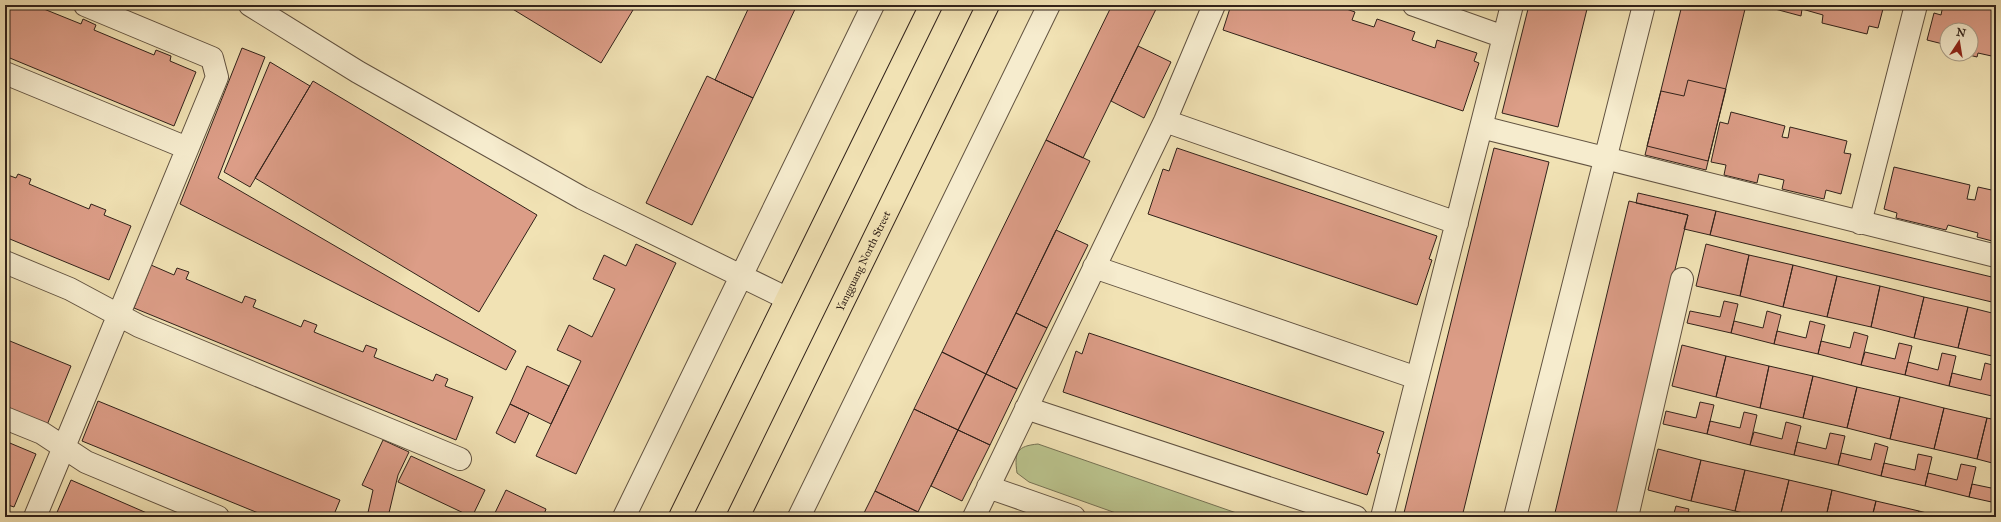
<svg xmlns="http://www.w3.org/2000/svg" width="2001" height="522" font-family="'IM FELL Great Primer',serif">
  <style>
    .green { fill: #bac38d; stroke: #767254 }
    .building { fill: #dc9d87; stroke: #31221a }
    .lines { fill: none; stroke-linecap: round; stroke-linejoin: round }
    .minor-casing { stroke: #615240; stroke-width: 24 }
    .highway-casing { stroke: #31221a; stroke-width: 24 }
    .minor { stroke: #f6ecce; stroke-width: 22 }
    .highway { stroke: #f1e2b4; stroke-width: 22 }
    .labels { text-anchor: middle; dominant-baseline: central; stroke-width: 4; stroke-linejoin: round; paint-order: stroke }
    .street-label { font-size: 11px; fill: #31221a; stroke: #f6ecce }
  </style>
  <rect width="100%" height="100%" fill="#f1e2b4"/>
  <filter id="stains"><feTurbulence type="fractalNoise" baseFrequency=".005" numOctaves="4"/><feColorMatrix values="0 0 0 0 .2 0 0 0 0 .09 0 0 0 0 .02 0 0 0 .5 -.17"/></filter>
  <radialGradient id="worn" r=".72"><stop offset=".6" stop-color="#630" stop-opacity="0"/><stop offset="1" stop-color="#630" stop-opacity=".3"/></radialGradient>
  <!-- green -->
  <path class="green" d="M1038,444L1248,517H1127L1029,482L1017,473C1014,452 1017,446 1038,444Z"/>
  <!-- building -->
  <path class="building" d="M5,5H34L81,24L83,19L96,25L94,30L154,55L156,50L171,56L170,61L196,72L174,126L5,56Z
    M506,5H636L601,63Z
    M750,5H797L753,98L715,80Z
    M1112,5H1158L1083,158L1046,140Z
    M1231,5H1308L1312,7L1313,5H1335L1355,12L1352,20L1374,27L1377,19L1415,32L1412,40L1435,48L1437,40L1477,53L1474,61L1479,63L1463,111L1223,30Z
    M1529,5H1588L1558,127L1502,113Z
    M1682,5H1746L1706,170L1645,155Z
    M1760,5H1884L1878,28L1869,26L1867,34L1822,23L1823,15L1802,9L1801,16Z
    M1943,5H1980L1979,7L1996,11V57L1978,53L1977,57L1965,54H1971V30H1947V50L1942,48L1943,44L1927,40L1934,13L1941,15Z
    M1138,46L1171,62L1144,118L1111,101Z
    M242,48L265,57L218,178L516,351L506,370L180,204Z
    M270,62L310,86L250,187L224,172Z
    M707,76L753,98L692,225L646,203Z
    M1688,80L1726,89L1708,161L1647,146L1661,91L1684,96Z
    M313,81L537,215L479,312L255,178Z
    M1731,112L1785,126L1782,137L1788,138L1790,127L1847,141L1844,153L1851,154L1841,194L1826,190L1824,199L1782,189L1784,180L1759,174L1757,183L1724,175L1726,165L1711,162L1720,122L1728,124Z
    M1046,140L1090,161L986,374L942,352Z
    M1177,148L1437,236L1429,259L1432,260L1417,305L1148,214L1163,169L1169,171Z
    M1494,148L1549,162L1462,517H1403Z
    M1894,167L1970,185L1967,199L1975,200L1978,187L1996,191V242L1977,237L1978,233L1948,225L1946,230L1896,218L1897,213L1884,209Z
    M5,174L16,178L18,174L31,179L29,184L89,209L91,204L106,210L104,215L131,226L109,280L5,237Z
    M1638,193L1716,211L1710,235L1684,229L1688,215L1636,203Z
    M1629,201L1688,215L1616,517H1554Z
    M1716,211L1996,278V303L1710,235Z
    M1056,230L1088,245L1047,328L1016,313Z
    M636,244L676,263L576,474L536,456L581,361L557,350L569,325L592,337L615,289L593,279L604,255L626,266Z
    M1706,244L1749,255L1740,296L1696,286Z
    M1749,255L1793,265L1783,307L1740,296Z
    M151,265L174,275L177,268L189,272L186,279L242,303L245,296L256,300L253,307L301,327L304,320L317,325L314,332L363,352L366,345L377,349L374,357L433,381L436,374L448,379L445,386L473,397L456,440L134,308Z
    M1793,265L1837,276L1827,317L1783,307Z
    M1837,276L1880,286L1871,327L1827,317Z
    M1880,286L1924,297L1914,338L1871,327Z
    M1924,297L1968,307L1958,348L1914,338Z
    M1724,301L1738,304L1731,333L1687,323L1690,311L1720,317Z
    M1968,307L1996,314V357L1958,348Z
    M1767,311L1781,315L1774,344L1731,333L1734,321L1763,328Z
    M1016,313L1047,328L1017,389L986,374Z
    M1810,321L1825,325L1818,354L1774,344L1777,331L1806,338Z
    M1854,332L1868,336L1861,365L1818,354L1821,341L1850,348Z
    M1089,333L1384,432L1377,453L1380,454L1367,495L1063,392L1076,351L1082,354Z
    M5,339L71,366L47,425L5,407Z
    M1899,343L1912,346L1905,375L1861,365L1865,352L1895,359Z
    M1682,345L1726,356L1716,397L1672,386Z
    M942,352L986,374L958,430L914,409Z
    M1942,353L1956,356L1949,386L1905,375L1908,362L1938,370Z
    M1726,356L1769,366L1760,408L1716,397Z
    M1985,363L1996,366V381L1992,396L1949,386L1952,373L1981,380Z
    M527,366L569,386L551,424L510,404Z
    M1769,366L1813,376L1803,418L1760,408Z
    M986,374L1017,389L990,445L958,430Z
    M1813,376L1857,387L1847,428L1803,418Z
    M1996,383V397L1992,396Z
    M1857,387L1900,397L1890,439L1847,428Z
    M1900,397L1944,408L1934,449L1890,439Z
    M98,401L340,500L333,517H268L82,441Z
    M1700,402L1714,405L1707,434L1663,424L1666,411L1696,418Z
    M510,404L529,413L515,443L496,433Z
    M1944,408L1987,418L1977,459L1934,449Z
    M914,409L958,430L918,512L875,491Z
    M1744,412L1757,415L1750,445L1707,434L1710,421L1740,428Z
    M1987,418L1996,420V464L1977,459Z
    M1786,422L1801,426L1794,455L1750,445L1754,432L1782,439Z
    M958,430L990,445L962,501L931,486Z
    M1830,433L1845,436L1838,465L1794,455L1797,442L1826,449Z
    M383,440L409,452L398,475L388,517H367L373,490L362,485Z
    M5,441L36,454L14,507L5,504Z
    M1875,443L1888,447L1881,476L1838,465L1841,453L1871,460Z
    M1658,449L1701,460L1691,501L1648,490Z
    M1918,454L1932,457L1925,486L1881,476L1884,463L1915,470Z
    M411,456L485,490L472,517L398,482Z
    M1701,460L1745,470L1735,511L1691,501Z
    M1961,464L1976,467L1969,497L1925,486L1928,473L1957,480Z
    M1745,470L1789,480L1780,517H1760L1735,511Z
    M71,480L156,517H55Z
    M1789,480L1832,490L1826,517H1780Z
    M1972,484L1996,489V503L1969,497Z
    M506,490L546,509L543,517H493Z
    M1832,490L1876,501L1872,517H1826Z
    M875,491L918,512L916,517H862Z
    M1876,501L1919,511L1918,517H1872Z
    M1676,506L1689,509L1687,517H1673Z
    M1919,511L1942,517H1918Z
    M918,512L929,517H916Z"/>
  <g class="lines">
    <defs>
      <path id="minor" d="M250,5L358,72L582,198L786,298
        M1414,5L1504,37
        M5,73L187,148
        M1165,121L1457,223
        M1481,127L1996,256
        M1860,223L1916,5
        M5,262L70,289L139,326L460,459
        M1094,267L1417,378
        M1026,408L1356,517
        M5,418L42,433L86,462L218,517
        M988,487L1074,517
        M35,517L217,77L212,58L85,5
        M624,517L873,5
        M799,517L1049,5
        M974,517L1165,121L1214,5
        M1382,517L1512,5
        M1515,517L1644,5
        M1627,517L1682,279"/>
      <g id="highway">
        <path d="M680,517L931,5"/>
        <path id="s1" d="M738,517L988,5"/>
      </g>
    </defs>
    <!-- minor casing -->
    <use href="#minor" class="minor-casing"/>
    <!-- highway casing -->
    <use href="#highway" class="highway-casing"/>
    <!-- minor -->
    <use href="#minor" class="minor"/>
    <!-- highway -->
    <use href="#highway" class="highway"/>
  </g>
  <g class="labels">
    <!-- street labels -->
    <g class="street-label">
      <text stroke="none"><textPath href="#s1" startOffset="285">Yangguang North Street</textPath></text>
    </g>
  </g>
  <!-- margin -->
  <rect width="2001" height="522" fill="none" stroke="#f1e2b4" stroke-width="20"/>
  <rect x="6" y="6" width="1989" height="510" fill="none" stroke="#31221a" stroke-width="2"/>
  <rect x="10" y="10" width="1981" height="502" fill="none" stroke="#31221a"/>
  <!-- north arrow -->
  <g transform="translate(1959 42) rotate(12)"><circle r="19" fill="#f6ecce" stroke="#a79b86"/>
  <path d="M0-3L7 15L0 10L-7 15Z" fill="#8f2418"/>
  <text y="-6" font-size="11" font-weight="bold" text-anchor="middle" fill="#31221a">N</text>
  </g>
  <rect width="100%" height="100%" filter="url(#stains)"/>
  <rect width="100%" height="100%" fill="url(#worn)"/>
</svg>
